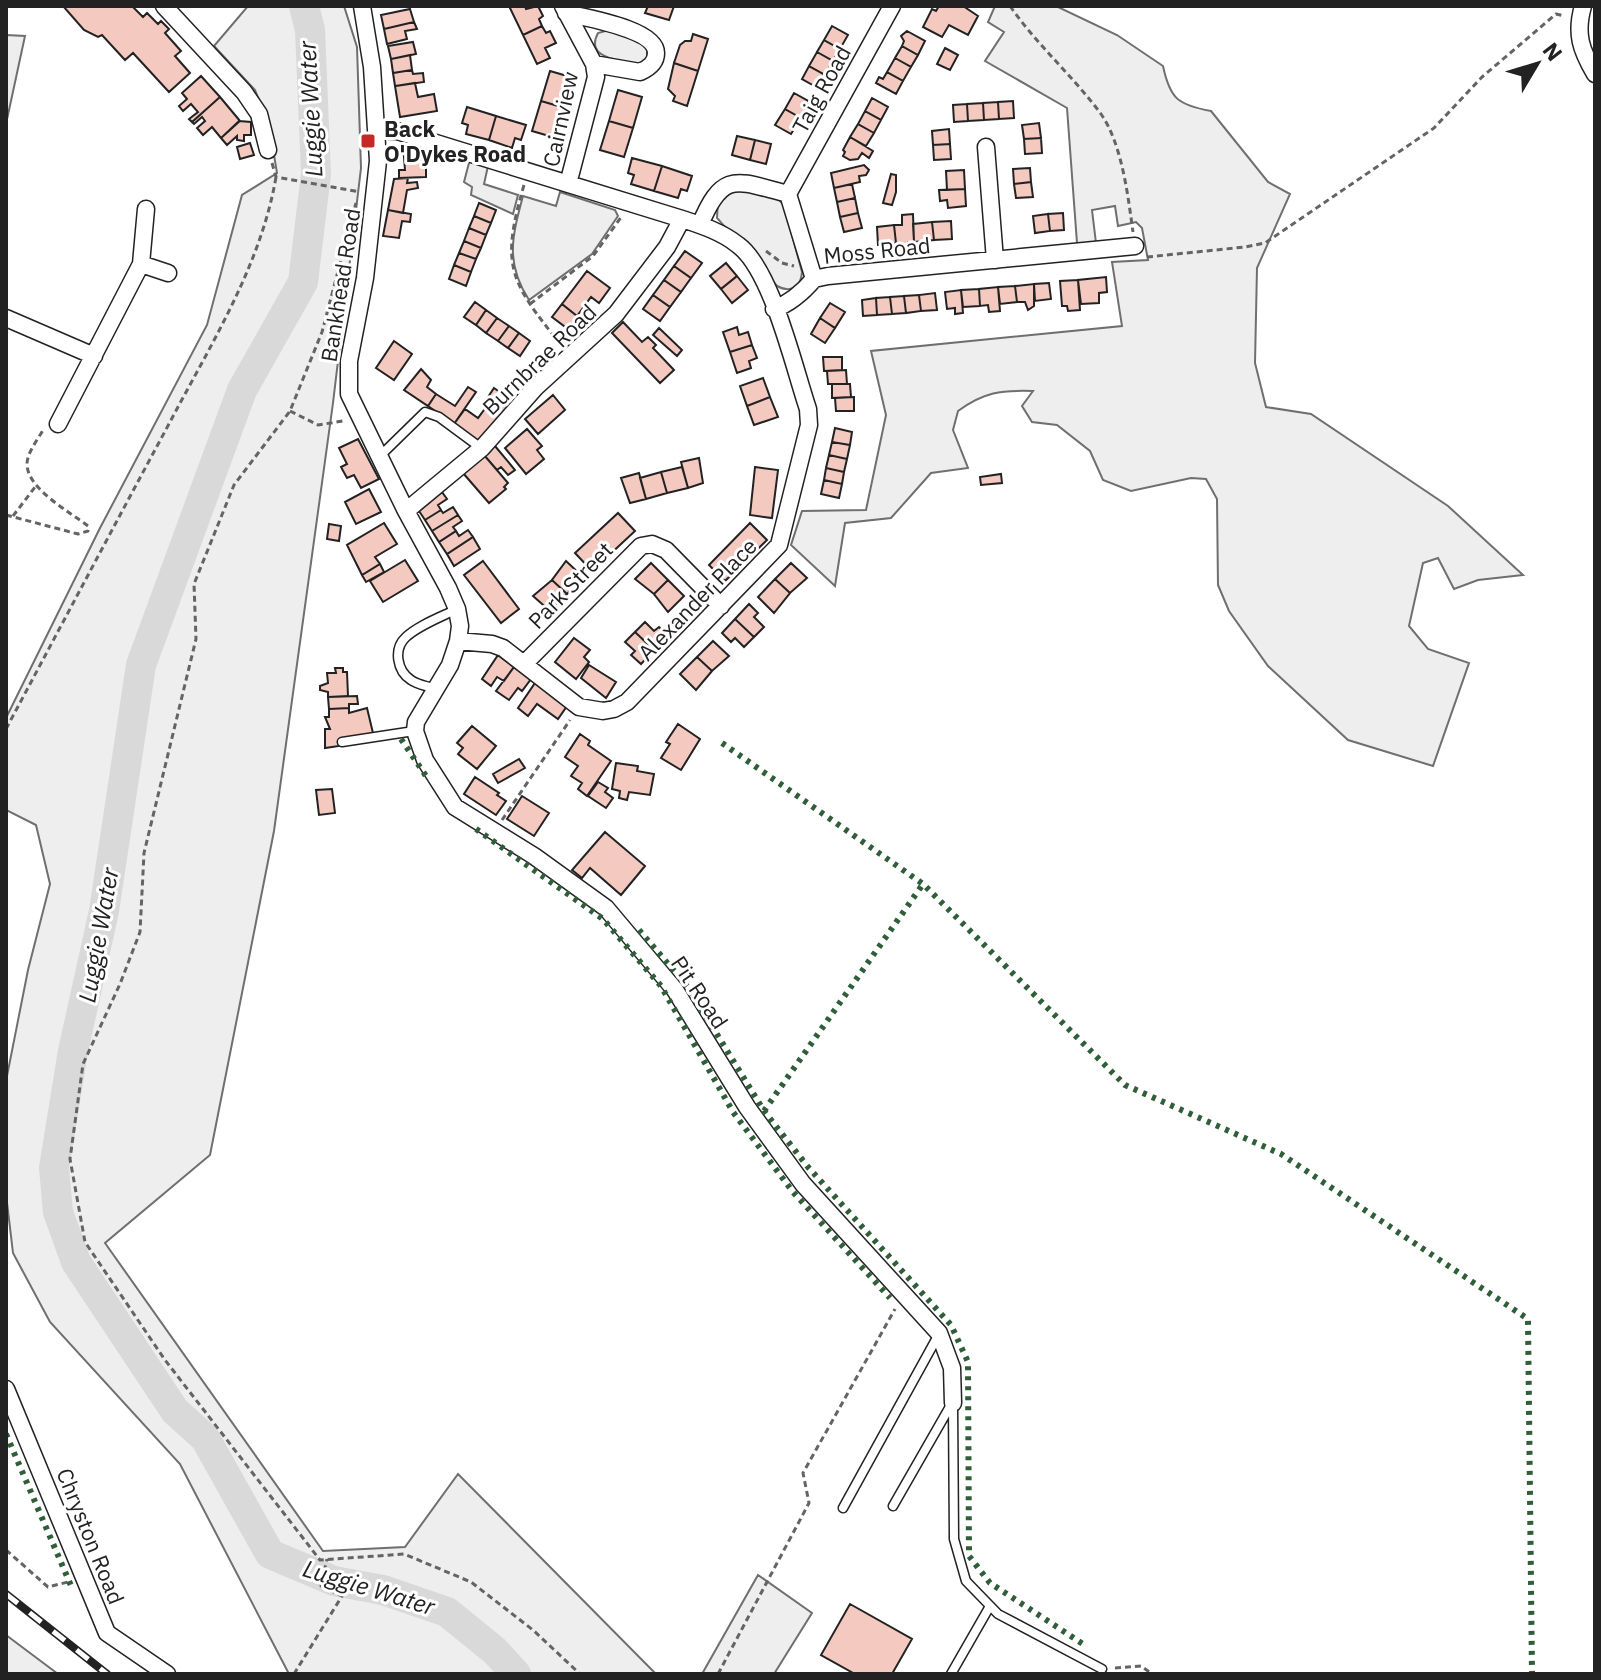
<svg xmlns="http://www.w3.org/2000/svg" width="1601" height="1680" font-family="'IBM Plex Sans',sans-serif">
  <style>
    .green { fill: #eee; stroke: #6f6f6f; stroke-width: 2 }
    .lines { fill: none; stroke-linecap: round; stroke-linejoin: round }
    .river { stroke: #d9d9d9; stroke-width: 30 }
    .building { fill: #f3c9c0; stroke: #222; stroke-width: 2 }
    .service-casing { stroke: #222; stroke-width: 11 }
    .minor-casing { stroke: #222; stroke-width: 19 }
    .path { stroke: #646464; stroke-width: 3; stroke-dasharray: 6 4; stroke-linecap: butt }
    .service { stroke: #fff; stroke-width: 8 }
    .minor { stroke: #fff; stroke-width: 16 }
    .rail-casing { stroke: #222; stroke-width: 8 }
    .rail { stroke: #fff; stroke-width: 5; stroke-dasharray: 15; stroke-linecap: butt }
    .hedge { stroke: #2f5e38; stroke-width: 6; stroke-dasharray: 4 6; stroke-linecap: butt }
    .poi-dot { fill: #c62828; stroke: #fff; stroke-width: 3 }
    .labels { text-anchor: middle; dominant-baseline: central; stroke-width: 6; stroke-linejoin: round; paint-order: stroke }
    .street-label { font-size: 22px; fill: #222; stroke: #fff }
    .poi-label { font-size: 22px; font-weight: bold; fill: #222; stroke: #fff; text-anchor: start }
    .water-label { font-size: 24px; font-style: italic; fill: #222; stroke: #fff }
  </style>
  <rect width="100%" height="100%" fill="#fff"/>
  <!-- green -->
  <path class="green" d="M248,6H344L357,47L361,168L333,403L274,831L210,1155L105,1243L323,1551L405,1547L458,1474L656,1674H289L180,1464L50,1322L13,1253L6,1194V1081L28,970L50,884L36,825L6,810V718L100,528L207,325L242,195L277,173L269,125L255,90L214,46Z
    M995,6H1056L1117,35L1163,66C1170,99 1178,105 1211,111L1268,182L1290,194L1257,268L1255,363L1266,407L1311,414L1448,506L1523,575L1478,580L1454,589L1438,558L1423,563L1409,626L1428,649L1469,663L1433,766L1348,740L1268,666L1229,611L1218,585L1217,499L1206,479L1191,478L1131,491L1103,480L1090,451L1057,425L1032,422L1022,406L1033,391C1001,390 984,392 958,411L953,430L968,468L931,473L891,518L845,523L835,586L791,545L802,511L866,510L886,415L871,351L1122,326L1112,262L1148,260L1142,228L1136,222L1118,226L1115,206L1092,210L1096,243H1077L1067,108L985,61L1004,32L988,22Z
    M609,30L639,39L647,46V58C643,61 641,64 636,65C630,65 622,61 616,60C601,56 589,50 598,33Z
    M6,35L25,36L6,124Z
    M470,159L488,166L484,184L518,195L513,214L471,195L472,187L464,182Z
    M744,190L778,199L784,205L802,272C801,288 790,293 777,286L717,218L718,201L731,191Z
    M560,192L615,210L618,216L592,254L529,300C505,263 512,237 523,196L556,206Z
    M758,1575L812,1613L774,1674H702Z
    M6,1635L58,1674H6Z"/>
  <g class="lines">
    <!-- river -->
    <path class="river" d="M304,6L310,30L316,174L303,282L242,390L141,665L104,911L73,1051L54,1168L58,1212L76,1262L175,1411L205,1438L270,1554L334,1581L383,1590L447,1612L495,1651L516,1674"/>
  </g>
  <!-- building -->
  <path class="building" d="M63,6H132L143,17L147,13L158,24L161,21L169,29L165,33L181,51L175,56L190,73L169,92L133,53L125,60L102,35L98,37L84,30Z
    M509,6H525L526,9L538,6L543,16L539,19L542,26L523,35Z
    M648,6H674L669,20L645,13Z
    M939,6H963L978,16L968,35L949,25L942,37L923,27L932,9L936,11Z
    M410,9L414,22L384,29L381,15Z
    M414,22L417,29L405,31L407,39L387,44L384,29Z
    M542,26L546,33L550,31L556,43L545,48L550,58L537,64L523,35Z
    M832,26L848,35L840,49L824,40Z
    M907,31L925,41L918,55L902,46L904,41L901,36Z
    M693,34L708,39L698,71L674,63L680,45L685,41H691Z
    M824,40L840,49L833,61L817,52Z
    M413,42L416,54L391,59L388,46Z
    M902,46L918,55L911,67L895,58Z
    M945,48L958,55L950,70L937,64Z
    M817,52L833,61L825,75L809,66Z
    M410,55L412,70L393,73L391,59Z
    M895,58L911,67L903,81L887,72Z
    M674,63L698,71L687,106L673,101L675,96L668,89Z
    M809,66L825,75L818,88L802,79Z
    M412,70L413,74L423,73L424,82L395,86L393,73Z
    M550,71L574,78L565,108L541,101Z
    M887,72L903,81L896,94L876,83L879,77L883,79Z
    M201,76L220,97L192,122L189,119L198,112L191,104L183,111L179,106L187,99L182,93Z
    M415,83L418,97L434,94L437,111L400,117L395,86Z
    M618,90L642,97L633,128L609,121Z
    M794,93L810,102L801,118L785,109Z
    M220,97L240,121L221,138L212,127L203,135L197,128L205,121L202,117L194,124L192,122Z
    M872,98L888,107L881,120L865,111Z
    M541,101L565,108L556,138L532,131Z
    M1013,101L1014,118L999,119L998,102Z
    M998,102L999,119L984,120L983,103Z
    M983,103L984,120L968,121L967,104Z
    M967,104L968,121L954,122L953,105Z
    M467,107L496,116L489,140L466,134L468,125L462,123Z
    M785,109L801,118L791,134L775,125Z
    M865,111L881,120L874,133L858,124Z
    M496,116L526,125L521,140L515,138L512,148L489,140Z
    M239,121L251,122V135H244V141L237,140V136L227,145L221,138Z
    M609,121L633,128L624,157L600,150Z
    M1039,123L1041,138L1024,139L1022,125Z
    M858,124L874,133L866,146L850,137Z
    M949,129L950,144L933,145L932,131Z
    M737,136L755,140L750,160L732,155Z
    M850,137L873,151L869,158L862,153L858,159L850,160L843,156L845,152L843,150Z
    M1041,138L1042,153L1025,154L1024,139Z
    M755,140L771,144L766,164L750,160Z
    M250,143L254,155L240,159L237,147Z
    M418,144L426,147V177L399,178V170H405L403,145Z
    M950,144L951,159L934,160L933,145Z
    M632,158L662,166L654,191L631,184L634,175L628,173Z
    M864,165L869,170L866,175L859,176L860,182L834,188L831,173Z
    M662,166L692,176L687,191L681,189L678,198L654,191Z
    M1030,168L1031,182L1014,184L1013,169Z
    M964,170L965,189L947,190L946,171Z
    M891,174L896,175V192L892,205L883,203Z
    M408,178L407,183L417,182L418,188L407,190L403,213L388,210L394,179Z
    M1031,182L1033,197L1016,198L1014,184Z
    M852,184L855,198L837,202L834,188Z
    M965,189L966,206L948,208L947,200L940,201L939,190Z
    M855,198L858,213L840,217L837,202Z
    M479,203L496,210L491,223L474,216Z
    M388,210L411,214L410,222L402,221L399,238L383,236Z
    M858,213L862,228L844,232L840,217Z
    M1063,213L1064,230L1050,231L1048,214Z
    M913,214L914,242H908V246L899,247V243H896L894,225H902V215Z
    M1048,214L1050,231L1035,233L1033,216Z
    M474,216L491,223L486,235L469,228Z
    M951,221L952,239L934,240L932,222Z
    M932,222L934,240L914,242L913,224Z
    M894,225L896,243L878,245L877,227Z
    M469,228L486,235L481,248L464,241Z
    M464,241L481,248L476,259L459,253Z
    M685,251L702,263L691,278L674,266Z
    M459,253L476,259L471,272L454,265Z
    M726,263L737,276L721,289L710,276Z
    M454,265L471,272L466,286L449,279Z
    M674,266L691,278L681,292L664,280Z
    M587,271L610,288L599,303L591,297L577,316L562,304Z
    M737,276L748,290L732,303L721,289Z
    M1106,277L1107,292L1099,293V303L1081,304L1078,280Z
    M664,280L681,292L670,307L653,295Z
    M1078,280L1080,310L1068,311L1067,306H1062L1060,281Z
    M1049,283L1051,299L1035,301L1034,284Z
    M1034,284V306L1028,310L1025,302H1017L1015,286Z
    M1015,286L1017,302L1000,304L998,287Z
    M998,287L1000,311L989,312L988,305L980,306L979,289Z
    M979,289L980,306L963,307L961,290Z
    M961,290L963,313L955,314V308L947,309L945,292Z
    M935,293L937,310L921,311L919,295Z
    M653,295L670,307L660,321L643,309Z
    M919,295L921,311L906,313L904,296Z
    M904,296L906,313L892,314L890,297Z
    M890,297L892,314L877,315L876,298Z
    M876,298L877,315L863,316L862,300Z
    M475,302L486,310L476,325L464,317Z
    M830,303L845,312L835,328L820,318Z
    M562,304L577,316L568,329L552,317Z
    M486,310L497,318L486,333L476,325Z
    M497,318L509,326L498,341L486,333Z
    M820,318L835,328L825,343L811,334Z
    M623,322L642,342L648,337L656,345L653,348L674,370L660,383L612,333Z
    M509,326L519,333L508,348L498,341Z
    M737,327L739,335L748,332L752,345L730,352L723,332Z
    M659,328L682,350L677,356L653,335Z
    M519,333L530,341L520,356L508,348Z
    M394,341L412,354L394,380L376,368Z
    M752,345L757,358L749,361L751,368L737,373L730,352Z
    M823,357H842V370L824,371Z
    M421,369L431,380L427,387L436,394L428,406L404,390Z
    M846,370L847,384H828L827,371Z
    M763,378L770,397L747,406L740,386Z
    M832,384H850L851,397L832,398Z
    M468,387L476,392L454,424L428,406L436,394L455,406Z
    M494,388L505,396L501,402L508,407L482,444L454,424L465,409L478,418L489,403L486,400Z
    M553,395L565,410L538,434L525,419Z
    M770,397L778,417L754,425L747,406Z
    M854,397V411H836L835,398Z
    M835,428L852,432L850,445L832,442Z
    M527,429L542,446L537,450L544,459L526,474L505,448Z
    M358,439L379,479L361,488L354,475L347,478L341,467L347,464L339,448Z
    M832,442L850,445L847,459L829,455Z
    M495,446L515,470L508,475L501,467L497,470L484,455Z
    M484,455L508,483L504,487L506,489L489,503L463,473Z
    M829,455L847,459L844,472L826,468Z
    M699,458L703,483L688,488L681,462Z
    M682,467L688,488L667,493L661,472Z
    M755,467L778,470L772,518L750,515Z
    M826,468L844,472L842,484L824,480Z
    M661,472L667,493L646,499L640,478Z
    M639,473L646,499L630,503L621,478Z
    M1001,474L1002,483L981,485L980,477Z
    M824,480L842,484L839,498L821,494Z
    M369,489L381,512L356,524L345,502Z
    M442,492L447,499L438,505L441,510L425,520L419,511Z
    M453,507L458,515L432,531L425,520L441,510L443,513Z
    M618,513L635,531L592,571L575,553Z
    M458,515L462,521L453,527L456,531L439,542L432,531Z
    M384,523L397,544L375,557L380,564L362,575L347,545Z
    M750,523L767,540L725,581L709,565Z
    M329,524L341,526L339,541L327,539Z
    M468,530L473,537L447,554L439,542L456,531L459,536Z
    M473,537L480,549L454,566L447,554Z
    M405,560L418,581L383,602L370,581Z
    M483,561L519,609L501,623L464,575Z
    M566,561L583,577L567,594L552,580Z
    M651,563L668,580L654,594L635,579Z
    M791,563L807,578L790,593L775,579Z
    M380,564L384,572L366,582L362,575Z
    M775,579L790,593L774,613L758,597Z
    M552,580L567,594L550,611L533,596Z
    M668,580L684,596L668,612L654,594Z
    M749,604L758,613L754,617L764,627L754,637L735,619Z
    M735,619L754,637L744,647L735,638L731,642L722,633Z
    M645,622L654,631L659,627L668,636L654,650L635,632Z
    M635,632L654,650L641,664L631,655L635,651L625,642Z
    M574,638L590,650L584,657L589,662L576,679L555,662Z
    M713,641L729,656L712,671L697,657Z
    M498,655L514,667L504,681L497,677L491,686L482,679Z
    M697,657L712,671L696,690L680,674Z
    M589,665L616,682L606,698L581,678Z
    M514,667L531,679L522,691L518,688L509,700L496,691Z
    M335,668H343V672H347L348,696L328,697V692L320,690V686L328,683L327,673H336Z
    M535,683L567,706L558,719L537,704L528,716L518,708Z
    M357,696L358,704H349V708L329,709L328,697Z
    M349,708V713L367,708L373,733L349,740L339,739V746L325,748V729H330L325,717H329V709Z
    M678,724L700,739L681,770L661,758L670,744L666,742Z
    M472,726L496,746L477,769L458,754L463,748L457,743Z
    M580,734L590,741L588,745L611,761L587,796L578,789L582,783L571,776L578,766L565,757Z
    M519,759L525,768L498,783L493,774Z
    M616,763L638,766L637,771L654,774L650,795L629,792L627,800L619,798L620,791L612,789Z
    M475,777L499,793L497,795L506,801L496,815L464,794Z
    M598,782L608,788L605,792L613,798L606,808L588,796Z
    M332,789L335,813L319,815L316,790Z
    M522,796L549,813L534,836L507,819Z
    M605,832L645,866L621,895L590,868L582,878L572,870Z
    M850,1604L912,1639L892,1674H855L821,1655Z"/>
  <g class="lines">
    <defs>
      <path id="service" d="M380,456L425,412L439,417L481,448
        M435,689C428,686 418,685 411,680C397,671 393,649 406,637C419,625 441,617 457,609
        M342,742L414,731
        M953,1404L954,1539L966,1581L998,1614L1102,1669
        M893,1506L952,1403
        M843,1508L939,1334
        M951,1674L990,1606"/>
      <path id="minor" d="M164,6L244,92L259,114L268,150
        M362,6L372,67L378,161L365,278L349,361V394L406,511L448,588L457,609L460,626L458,641L450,665L416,722L415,731L425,760L455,807L534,856L606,908L675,990L747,1107L803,1184L939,1333L952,1368L953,1403
        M563,6L594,64L596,77L568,184
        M1583,6C1575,34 1581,50 1595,74
        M566,13C586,18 656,29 656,53C656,63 649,68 640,72L594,64
        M377,130L397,131L682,219C701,225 722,232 738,245C772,270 794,368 808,409L809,425L779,545L627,702L614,709L603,711L579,707L503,648L492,644L458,641
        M986,147L995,260
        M700,225C723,169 737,181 788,194
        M141,264L168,273
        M814,279L788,194L892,6
        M774,309C791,303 803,292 814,279L828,276L1135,246
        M6,318L94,356
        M58,424L141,264L146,209
        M406,511L482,448L536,387L616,314L667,247L682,219
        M525,663L641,546L652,544L666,550L721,606
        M6,1389L107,1633L167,1674"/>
    </defs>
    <!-- service casing -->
    <use href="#service" class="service-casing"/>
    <!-- minor casing -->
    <use href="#minor" class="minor-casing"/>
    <!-- path -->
    <path class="path" d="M1010,6C1037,45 1073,76 1101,114C1122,144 1128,196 1133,232
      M272,163L276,177L360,192
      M524,185C500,267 510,281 561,345
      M356,203L322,332L290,411L234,485L194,584L196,639L144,853L140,932L120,984L83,1064L70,1159L85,1242L165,1360L320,1560L404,1554L471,1582L533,1630L580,1674
      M766,251L782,263L794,266
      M1147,257L1245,247L1265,243L1434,128L1482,77L1556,14L1565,16
      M530,304L593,256L622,216
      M290,411L318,425L343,421
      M6,515L78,534L88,531V526C70,512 27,489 27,464C27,453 38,439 43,430
      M13,516L35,487
      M6,729C61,626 115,524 170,422C211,344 261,265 276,177
      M502,820L570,720
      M6,1550L48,1587L68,1582
      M1115,1668L1141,1666L1152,1674
      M294,1674L342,1596L321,1586L327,1559
      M718,1674L809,1503L803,1473L895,1309"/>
    <!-- service -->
    <use href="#service" class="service"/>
    <!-- minor -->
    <use href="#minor" class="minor"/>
    <defs>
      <path id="rail" d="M6,1594L107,1674"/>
    </defs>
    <!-- rail casing -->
    <use href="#rail" class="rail-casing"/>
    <!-- rail -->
    <use href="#rail" class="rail"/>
    <!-- hedge -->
    <path class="hedge" d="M401,739L426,776
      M722,743L923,884L1125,1085L1281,1154L1528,1319L1532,1674
      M476,829L603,919L661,986L733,1112L793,1192L890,1298
      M639,930L688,987L764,1111L808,1167L951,1325L968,1362L969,1556L990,1583L1086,1646
      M764,1111L923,884
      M6,1434L72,1588"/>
  </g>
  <!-- markers -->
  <rect class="poi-dot" x="360" y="133" width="16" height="16" rx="4"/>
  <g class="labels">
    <!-- street labels -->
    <g class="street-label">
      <text transform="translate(821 89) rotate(-61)">Taig Road</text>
      <text transform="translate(560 119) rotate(-78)">Cairnview</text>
      <text transform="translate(877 250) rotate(-6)">Moss Road</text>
      <text transform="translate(340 285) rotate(-81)">Bankhead Road</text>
      <text transform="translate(539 359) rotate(-44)">Burnbrae Road</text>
      <text transform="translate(570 585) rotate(-46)">Park Street</text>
      <text transform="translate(697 599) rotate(-46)">Alexander Place</text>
      <text transform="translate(700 992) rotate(56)">Pit Road</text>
      <text transform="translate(91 1536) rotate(68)">Chryston Road</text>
    </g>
    <!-- poi labels -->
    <g class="poi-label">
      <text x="384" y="128">Back<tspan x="384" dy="25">O'Dykes Road</tspan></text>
    </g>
    <!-- water labels -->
    <g class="water-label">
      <text transform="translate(310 109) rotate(-93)">Luggie Water</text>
      <text transform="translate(98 935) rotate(-80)">Luggie Water</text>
      <text transform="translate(369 1587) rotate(17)">Luggie Water</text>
    </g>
  </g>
  <!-- border -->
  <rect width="1601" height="1680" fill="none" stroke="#222222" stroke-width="16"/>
  <!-- north arrow -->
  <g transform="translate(1537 64) rotate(52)" stroke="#ffffff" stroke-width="6" paint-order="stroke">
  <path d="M0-6L14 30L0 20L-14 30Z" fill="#222222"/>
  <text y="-12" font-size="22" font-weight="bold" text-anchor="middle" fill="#222222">N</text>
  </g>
</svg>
